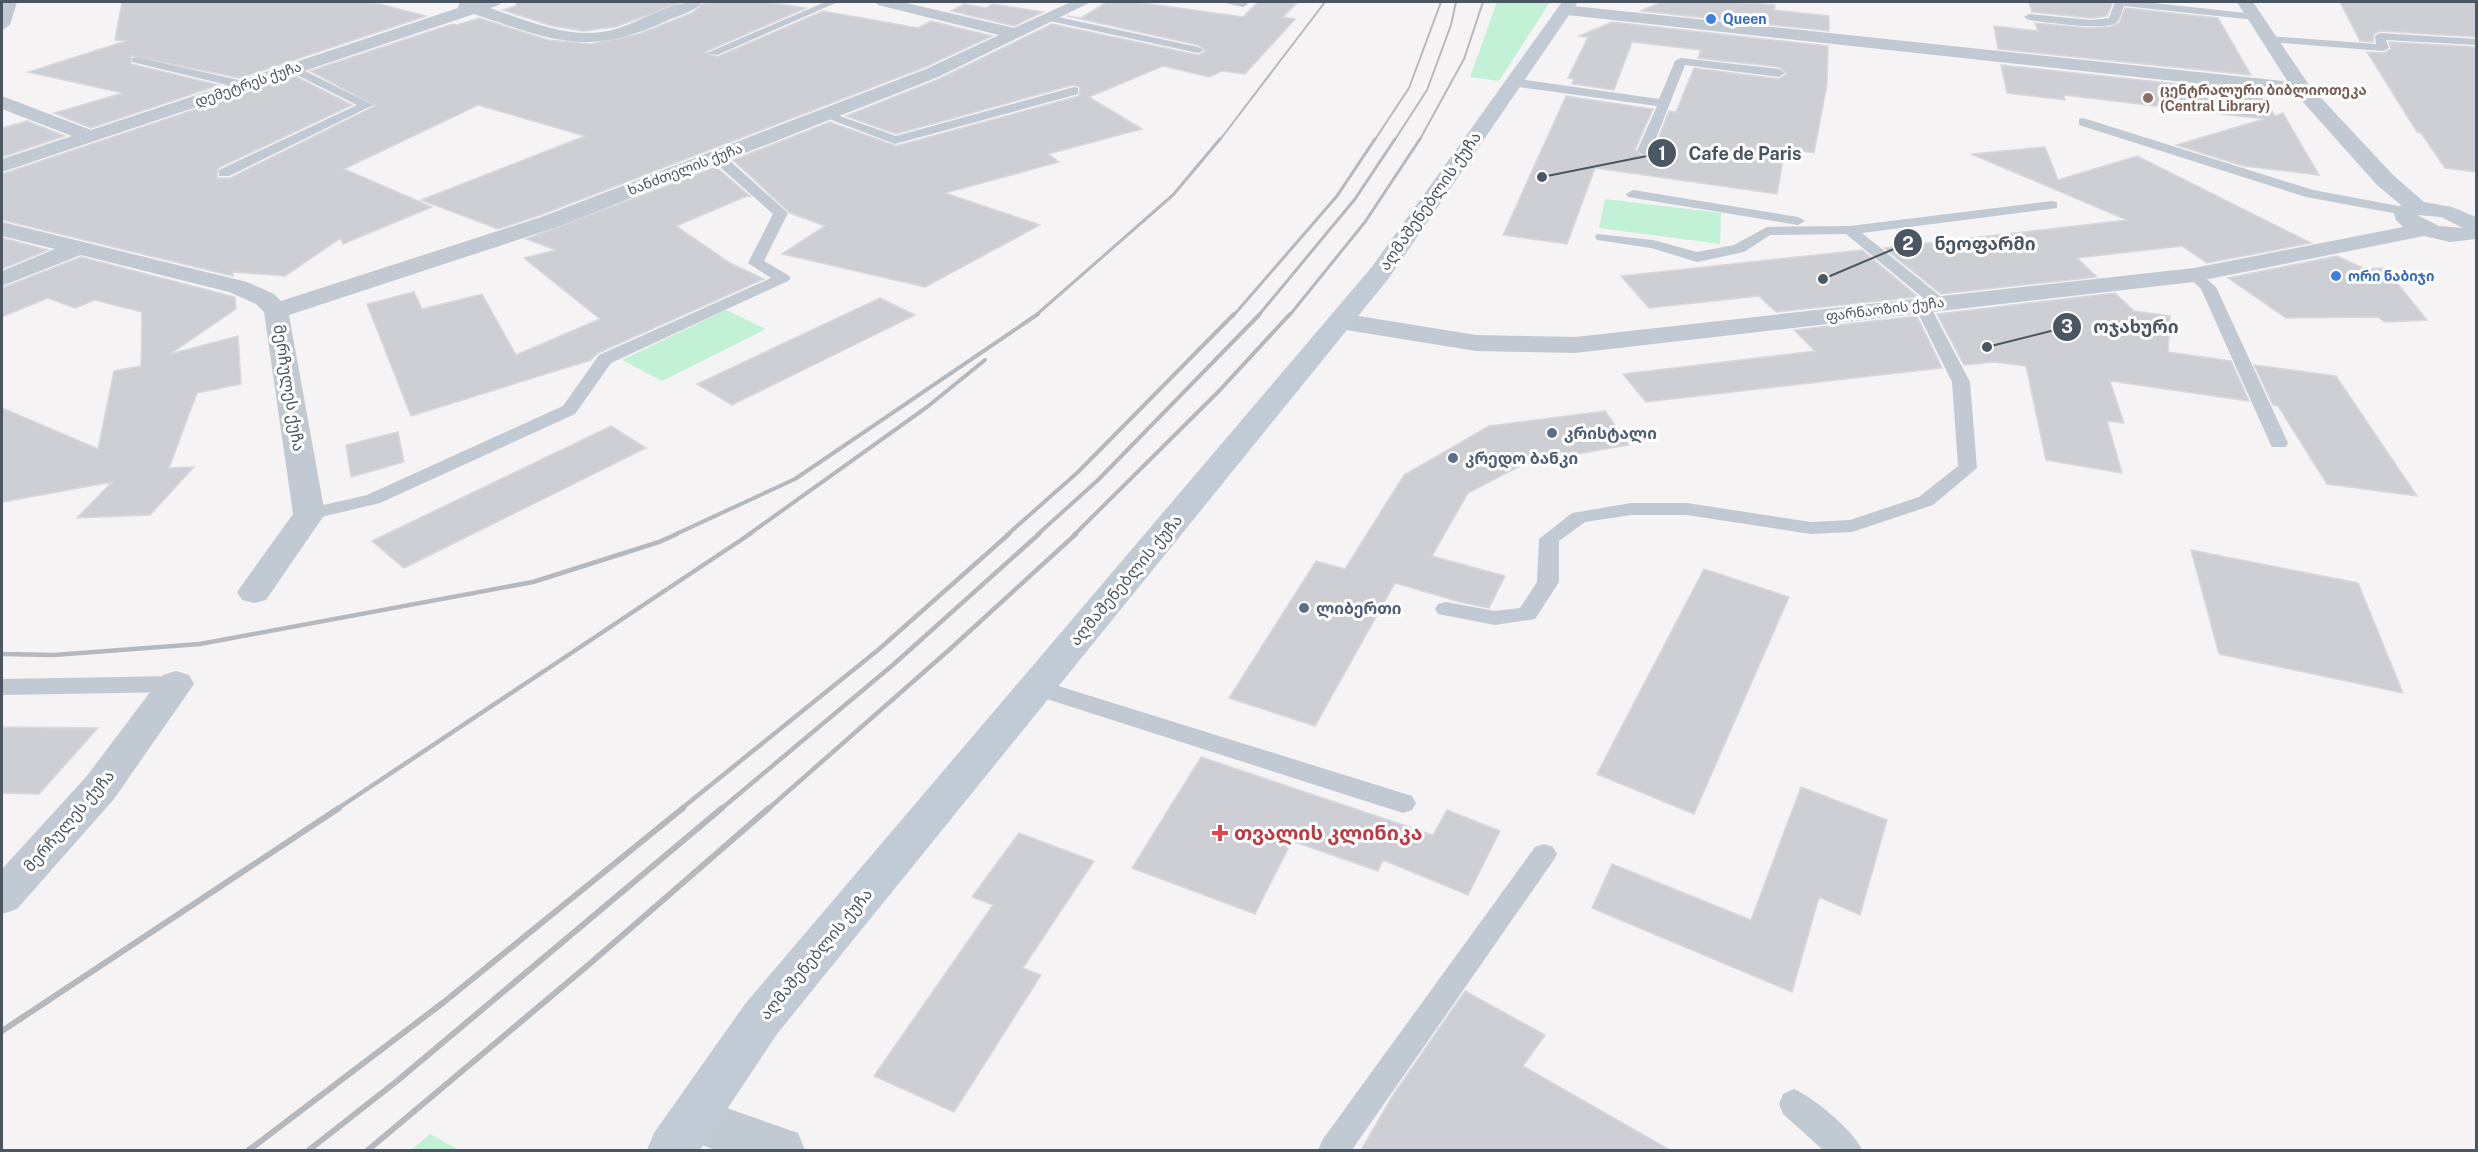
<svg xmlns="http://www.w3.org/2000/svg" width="2478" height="1152" font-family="'Public Sans','Noto Sans Georgian',sans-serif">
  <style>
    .green { fill: #c3f1d5 }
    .building { fill: #cdcfd5; stroke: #d7d9de; stroke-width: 1.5 }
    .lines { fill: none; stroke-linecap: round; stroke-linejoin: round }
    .service { fill: #c1cad2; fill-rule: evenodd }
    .minor { fill: #c1cad2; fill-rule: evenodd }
    .tertiary { fill: #c1cad2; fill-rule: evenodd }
    .secondary { fill: #c1cbd6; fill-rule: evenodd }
    .rail-far4 { stroke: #b5b8bd; stroke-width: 2 }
    .rail-far3 { stroke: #b5b8bd; stroke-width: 3 }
    .rail-far2 { stroke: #b5b8bd; stroke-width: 4 }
    .rail-far1 { stroke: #b5b8bd; stroke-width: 4.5 }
    .rail { stroke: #b5b8bd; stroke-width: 6 }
    .shop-dot { fill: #3f7fe0; stroke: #fff; stroke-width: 2 }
    .education-dot { fill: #8d6e63; stroke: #fff; stroke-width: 2 }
    .service-dot { fill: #5c6f8a; stroke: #fff; stroke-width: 2 }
    .health-dot { fill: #e0444e; stroke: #fff; stroke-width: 2 }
    .labels { text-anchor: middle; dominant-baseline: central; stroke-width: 6; stroke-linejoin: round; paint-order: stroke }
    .far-shop-label { font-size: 14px; font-weight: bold; fill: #366cbe; stroke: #fff; text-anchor: start }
    .far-street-label { font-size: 14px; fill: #4a5661; stroke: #fff }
    .far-education-label { font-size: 14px; font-weight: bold; fill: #785e54; stroke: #fff; text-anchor: start }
    .street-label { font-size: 16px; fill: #4a5661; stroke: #fff }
    .service-label { font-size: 16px; font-weight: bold; fill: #4e5e75; stroke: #fff; text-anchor: start }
    .near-health-label { font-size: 20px; font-weight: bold; fill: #be3a42; stroke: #fff; text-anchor: start }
    .leader { fill: none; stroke: #4a5661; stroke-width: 2 }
    .callout-dot { fill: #4a5661; stroke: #fff; stroke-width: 2 }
    .mark-label { font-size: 18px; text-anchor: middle; font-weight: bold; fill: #fff }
    .callout-label { font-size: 18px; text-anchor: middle; font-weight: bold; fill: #4a5661; stroke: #fff; stroke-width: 6; stroke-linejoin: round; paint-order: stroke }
  </style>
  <rect width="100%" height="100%" fill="#f5f3f3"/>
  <!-- green -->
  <path class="green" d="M1497,2H1550L1499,81L1470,77Z
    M1605,199L1721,213L1720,244L1599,228Z
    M726,310L766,329L662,381L622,360Z
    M430,1134L459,1150H411Z"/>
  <!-- building -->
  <path class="building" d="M122,2H372L426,16L240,78L131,56V64L219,85L91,128L54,113L123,93L28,72L126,41L115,40Z
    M517,2H683L615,27L584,31L552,26L503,10L516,6Z
    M705,2H768L806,8L705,52L717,57L823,11L918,28L931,21L992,36L925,67L543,214L498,229L421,200L585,136L478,105L344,169L432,207L343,244L341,238L285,276L233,272V276L2,220V174L295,76L352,105L218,168L217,178H230L375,106L310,71L452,24L457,25L479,18L548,40L591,44L639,34L692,13Z
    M1107,2H1136L1243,17L1258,2H1298L1283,17L1295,19L1245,74L1222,71L1209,77L1163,66L1089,97L1142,129L1048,154L1059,162L945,193L1040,225L925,287L782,254L825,226L790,213L733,160L830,122L896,146L1079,96L1080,87L1073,85L896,134L846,116L939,79L1052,24L1198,55L1206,51L1198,45L1067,16L1081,18Z
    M1662,2H1738L1775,5L1774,10L1829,16V31L1640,11Z
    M2029,2H2113L2107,16L2091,18L2032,12Z
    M2340,2H2476V37L2380,31L2374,34L2373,42L2360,41Z
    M964,4L986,8L993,4L1043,12L1014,26L951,11Z
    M2125,8L2218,18L2251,75L1998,49L1994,26L2038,31L2035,23L2088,28L2110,27L2119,23Z
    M1612,22L1828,46L1827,84L1814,153L1785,148L1777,194L1595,168L1567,244L1503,235L1566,96L1653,109L1635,150L1645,157L1653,152L1669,111L1676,112L1694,68L1779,79L1787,74L1779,67L1698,58L1701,50L1632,42L1614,90L1572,84L1574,79L1568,78L1588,37L1579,36Z
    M2389,42L2476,47V172L2445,168L2421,133L2417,132L2367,52L2384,53L2391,49Z
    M2001,65L2261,93L2275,116L2283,113L2319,175L2243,166L2176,145L2264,119L2064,95L2065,100L2007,93Z
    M27,121L65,136L2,157V128Z
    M2045,147L2058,180L2137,156L2311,243L2207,263L2182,246L2077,258L2097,277L1941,294L1884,248L2127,220L1971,154Z
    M716,167L751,197L747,196L676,226L730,263L764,279L598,353L591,360L411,416L367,304L414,292L422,309L482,294L516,355L600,319L524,258L556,250L526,239Z
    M2,238L48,250L2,269Z
    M1862,250L1918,297L1776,312L1759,296L1649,308L1621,276Z
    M2337,256L2365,269L2385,268L2427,320L2385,322L2378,317L2286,318L2228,278Z
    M81,257L235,297L236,309L170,354L238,336L241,384L197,393L169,468L194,467L150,515L77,518L112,482L2,502V408L98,449L114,371L141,366L142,312L95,300L75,308L48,298L2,317V288Z
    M2115,293L2134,311L2170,316L2168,352L2231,361L2249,401L2110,381L2124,423L2107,421L2122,473L2046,460L2026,366L1995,362L1964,365L1937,314Z
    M880,298L915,315L732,405L697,384Z
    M1917,316L1942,368L1646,402L1623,374L1815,351L1794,330Z
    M2254,365L2336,376L2417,496L2327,484L2278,406L2273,405Z
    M1605,411L1629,445L1526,463L1468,493L1432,556L1505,576L1489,608L1460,602L1395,583L1315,726L1229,698L1316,561L1345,569L1404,475L1489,426Z
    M611,426L646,448L404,568L372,541Z
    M398,432L404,462L351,477L346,445Z
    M2191,550L2358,583L2403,693L2219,654Z
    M1704,569L1789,597L1694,814L1597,774Z
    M2,727L98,728L39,794L2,793Z
    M1201,757L1433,835L1447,810L1500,831L1468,895L1383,860L1378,871L1292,841L1255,914L1132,868Z
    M1801,787L1887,820L1860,915L1819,897L1792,992L1592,908L1612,864L1751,920Z
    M1019,833L1094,861L1023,968L1041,975L954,1112L874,1076L993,905L972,897Z
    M1465,991L1545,1035L1523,1066L1670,1150H1361L1393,1095Z"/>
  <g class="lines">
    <!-- service -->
    <path class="service" d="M825,2H838L717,55L707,53Z
      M1221,2H1245L1248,4L1243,7Z
      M2115,2H2144L2255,14L2260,17L2255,20L2124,6C2122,10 2120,21 2116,23C2106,31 2044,22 2029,20L2024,17L2029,14L2091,20L2109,18Z
      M1049,15L1198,47L1204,50L1198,53L1045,20L1044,18Z
      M2380,33L2476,39V45L2386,40L2389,48L2383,51L2269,42L2263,39L2269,36L2376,44L2375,36Z
      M136,57L248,82L250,85L244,89L132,62V58Z
      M1681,58L1779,69L1785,73L1779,77L1685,65L1651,151L1644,155L1637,151L1657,106L1512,86L1506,82L1512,78L1659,99L1675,61Z
      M289,67H297L373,105L229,176H219V170L357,105L289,71Z
      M1074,87L1078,88V94L895,144L816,114L822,110L826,111L896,136Z
      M2083,118L2313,190L2404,207L2411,211L2404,215L2306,197L2079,125V119Z
      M717,153L722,154L788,213L764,261L788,275L791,278L788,281L611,363L575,414L380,503L309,520L302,518L299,514L302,510L367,495L563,406L599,355L771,278L748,263L773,214L712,160V154Z
      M1633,190L1798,217L1805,221L1798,225L1628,197L1626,194Z
      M2052,201L2057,202V208L1862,233L1945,300L1947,303L1945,306L1939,308L1928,302L1970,382L1977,468L1933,505L1852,532L1811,534L1687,515H1631L1585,522L1559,541V582L1535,619L1495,625L1438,614L1435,609L1438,604L1446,602L1495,611L1520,608L1537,582L1539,539L1572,513L1631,503H1687L1811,522L1850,520L1919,497L1958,466L1952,382L1914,305L1916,302H1928L1846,234L1770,235L1744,252L1697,262L1651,248L1597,240L1595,237L1597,234L1653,240L1697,252L1734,245L1767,227L1850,226Z
      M2194,270L2199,272L2216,287L2288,443L2286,447H2272L2270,443L2201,289L2186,275Z
      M176,676L184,678L188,684L184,690L176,692L2,695V679Z
      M1036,679L1412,796L1416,803L1412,810L1403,813L1028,693L1024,687L1028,681Z
      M1544,844L1553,847L1557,854L1553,861L1352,1150H1318L1323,1139L1535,847Z
      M1794,1089C1813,1097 1855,1132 1862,1150H1823L1783,1114L1779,1104L1783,1094Z"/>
    <!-- minor -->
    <path class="minor" d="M2,2H17L10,25L2,30Z
      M463,2H501L499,5L490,8C529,21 574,42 616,29C645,20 673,0 703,2C696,11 677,16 666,21C587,58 552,40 474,14L2,172V159L72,136L2,109V96L91,130L458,8L459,3Z
      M876,2H902L1014,28L1071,2H1091L938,77L560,226L289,315L325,514L266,600L254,603L242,600L237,592L293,514L264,312L256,304L229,292L81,255L2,286V271L55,249L2,236V222L247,282L274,294L281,301L544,216L926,69L999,35L878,5Z
      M1564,5L2302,83L2311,89L2302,95L1558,14L1556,10Z
      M176,671L189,675L194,684L114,799L17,909L2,914V869L86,777L163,675Z
      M695,1097L798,1133L805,1150H715L678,1136L671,1120L678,1104Z"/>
    <!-- tertiary -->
    <path class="tertiary" d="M2237,2H2253L2309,85L2393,175L2424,202L2452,207L2476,217V239L2450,242L2424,236L2194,282L1575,353L1476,351L1340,329L1331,326L1327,321L1331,316L1340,313L1476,335L1575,337L2194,268L2403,227L2396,220L2393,211L2401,205L2377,185L2295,93ZM2417,215L2441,217L2463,228L2439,226Z"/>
    <!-- secondary -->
    <path class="secondary" d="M1562,2H1578L1389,278L777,1034L700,1150H647L654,1133L745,1004L1371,268Z"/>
    <!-- rail-far4 -->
    <path class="rail-far4" d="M1219,141L1325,2
      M1374,141L1409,88L1441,2
      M1394,141L1427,90L1451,25L1456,2
      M1419,141L1464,59L1483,2"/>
    <!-- rail-far3 -->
    <path class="rail-far3" d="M1035,316L1173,195L1220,139
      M1233,316L1337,196L1375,139
      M1258,316L1355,199L1395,139
      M1289,316L1365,222L1420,139"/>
    <!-- rail-far2 -->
    <path class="rail-far2" d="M674,535L795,479L1038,314
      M748,535L927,407L985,360
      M1007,535L1078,472L1234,314
      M1037,535L1098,480L1260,314
      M1074,535L1219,391L1290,314"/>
    <!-- rail-far1 -->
    <path class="rail-far1" d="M2,654L54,655L200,644L533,582L659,542L677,534
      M337,809L750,534
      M681,809L878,650L1009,534
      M721,809L894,664L1039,534
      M768,809L949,650L1076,534"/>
    <!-- rail -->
    <path class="rail" d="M2,1031L339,808
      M249,1150L444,1002L683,808
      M309,1150L397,1081L722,808
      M368,1150L586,967L769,808"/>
  </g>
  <!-- markers -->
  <g class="shop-dot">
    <circle cx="1711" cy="19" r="6"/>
    <circle cx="2336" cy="276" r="6"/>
  </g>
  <circle class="education-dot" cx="2148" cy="98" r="6"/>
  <g class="service-dot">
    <circle cx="1552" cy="433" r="6"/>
    <circle cx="1453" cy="458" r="6"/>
    <circle cx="1304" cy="608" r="6"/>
  </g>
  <path class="health-dot" d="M1217 824h6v6h6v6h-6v6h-6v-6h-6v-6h6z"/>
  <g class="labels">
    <!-- far-shop labels -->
    <g class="far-shop-label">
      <text x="1723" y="19">Queen</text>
      <text x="2348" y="276">ორი ნაბიჯი</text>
    </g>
    <!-- far-street labels -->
    <g class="far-street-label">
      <text transform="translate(248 84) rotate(-19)">დემეტრეს ქუჩა</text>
      <text transform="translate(685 169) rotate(-21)">ხანძთელის ქუჩა</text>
      <text transform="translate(1885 309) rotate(-7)">ფარნაოზის ქუჩა</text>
    </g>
    <!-- far-education labels -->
    <g class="far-education-label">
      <text x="2160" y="90">ცენტრალური ბიბლიოთეკა<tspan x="2160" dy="16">(Central Library)</tspan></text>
    </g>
    <!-- street labels -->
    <g class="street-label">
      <text transform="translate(1430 201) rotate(-55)">აღმაშენებლის ქუჩა</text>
      <text transform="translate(289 388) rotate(81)">მერჩულეს ქუჩა</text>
      <text transform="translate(1126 580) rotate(-50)">აღმაშენებლის ქუჩა</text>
      <text transform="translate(69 821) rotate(-49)">მერჩულეს ქუჩა</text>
      <text transform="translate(816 954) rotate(-50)">აღმაშენებლის ქუჩა</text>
    </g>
    <!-- service labels -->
    <g class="service-label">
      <text x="1564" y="433">კრისტალი</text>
      <text x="1465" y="458">კრედო ბანკი</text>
      <text x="1316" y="608">ლიბერთი</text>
    </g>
    <!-- near-health labels -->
    <g class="near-health-label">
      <text x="1234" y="833">თვალის კლინიკა</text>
    </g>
  </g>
  <!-- callouts -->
  <path class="leader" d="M1542 177L1662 153M1823 279L1908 243M1987 347L2067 327"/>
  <g class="callout-dot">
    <circle cx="1542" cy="177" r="6"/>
    <circle cx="1823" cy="279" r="6"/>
    <circle cx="1987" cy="347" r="6"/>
    <circle cx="1662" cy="153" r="15"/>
    <circle cx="1908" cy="243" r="15"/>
    <circle cx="2067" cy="327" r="15"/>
  </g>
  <g class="mark-label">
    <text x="1662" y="160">1</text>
    <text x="1908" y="250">2</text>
    <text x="2067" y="333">3</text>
  </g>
  <g class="callout-label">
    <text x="1745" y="160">Cafe de Paris</text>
    <text x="1985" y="250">ნეოფარმი</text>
    <text x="2136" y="333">ოჯახური</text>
  </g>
  <!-- border -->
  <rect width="2478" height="1152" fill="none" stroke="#4a5661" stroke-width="6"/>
</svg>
